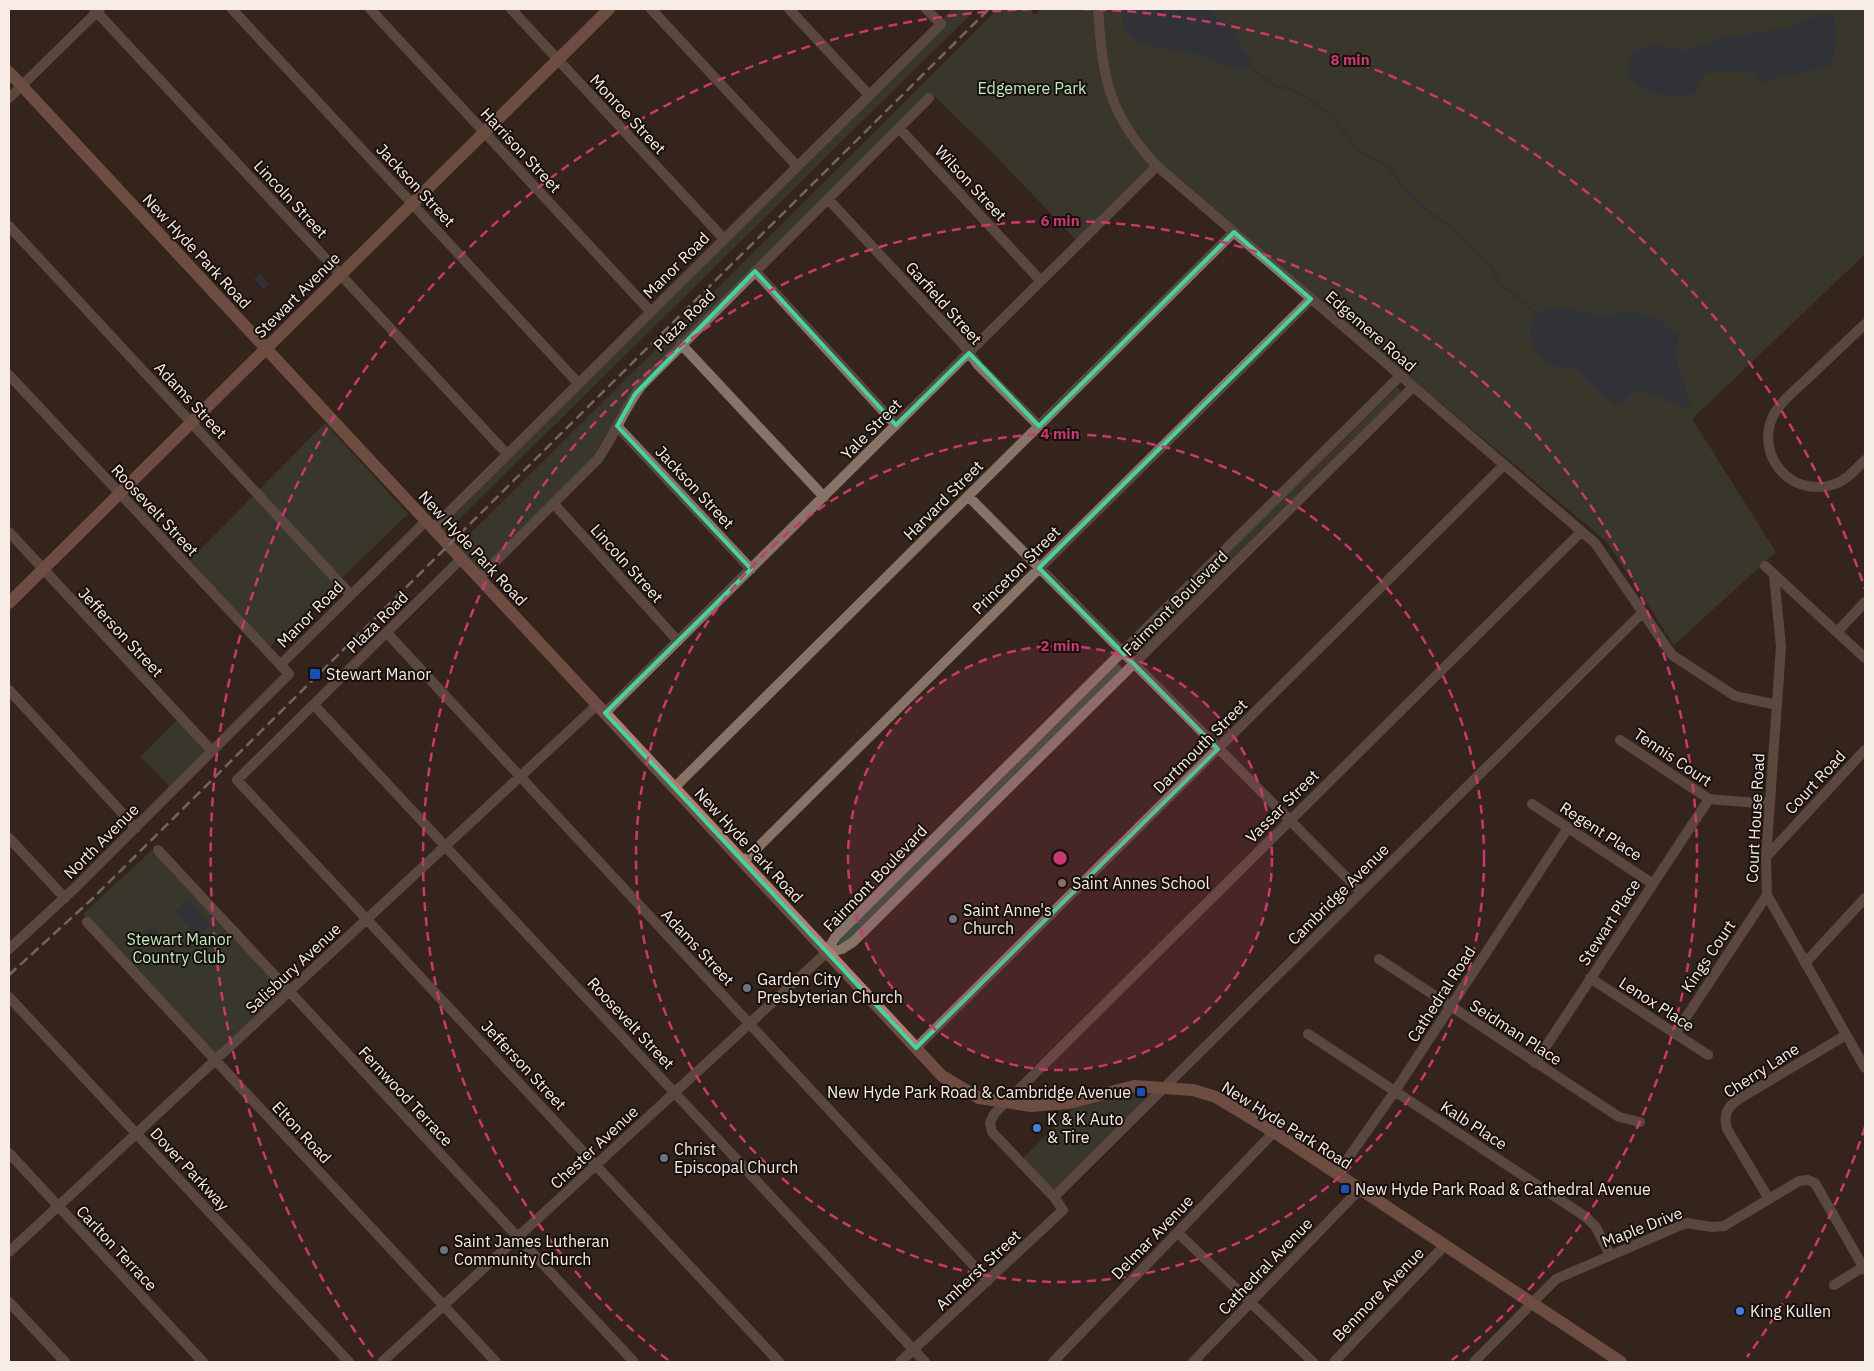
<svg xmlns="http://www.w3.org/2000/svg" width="1874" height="1371" font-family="'IBM Plex Sans',sans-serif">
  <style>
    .green { fill: #3e4f3f }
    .water { fill: #2d435a }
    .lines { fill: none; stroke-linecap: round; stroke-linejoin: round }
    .stream { stroke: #2d435a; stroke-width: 2.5 }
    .minor { stroke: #877368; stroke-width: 10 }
    .major { stroke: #b27e6f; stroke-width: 12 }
    .rail { stroke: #c0b4ad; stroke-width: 2.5; stroke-dasharray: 10 5; stroke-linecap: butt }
    .marked { fill: none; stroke: #45d49f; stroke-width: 4; stroke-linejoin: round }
    .ring { fill: none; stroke: #ca3870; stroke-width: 2.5; stroke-dasharray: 9 6 }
    .transit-dot { fill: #1a4fb4; stroke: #17100c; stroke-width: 2 }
    .education-dot { fill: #8d6e63; stroke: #17100c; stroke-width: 2 }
    .worship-dot { fill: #6b7280; stroke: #17100c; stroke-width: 2 }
    .shop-dot { fill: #3f7fe0; stroke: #17100c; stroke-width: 2 }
    .labels { text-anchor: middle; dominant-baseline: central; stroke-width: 4; stroke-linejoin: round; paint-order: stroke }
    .park-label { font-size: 16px; fill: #beecbe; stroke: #17100c }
    .street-label { font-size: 16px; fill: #f7ece6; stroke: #17100c }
    .poi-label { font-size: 16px; fill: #f7ece6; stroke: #17100c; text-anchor: start }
    .centre { fill: #ca3870; stroke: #17100c; stroke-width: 2.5 }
    .ring-label { font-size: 15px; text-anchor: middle; font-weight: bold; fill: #ca3870; stroke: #17100c; stroke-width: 4; stroke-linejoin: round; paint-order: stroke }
  </style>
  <rect width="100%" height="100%" fill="#35251c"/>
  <!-- green -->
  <path class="green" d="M952,9H976L442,536L435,528Z
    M998,9H1029L1035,15L1042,9H1865V254L1692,419L1776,552L1674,645L1607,542L1157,166L1077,241L991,151L931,93L635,392L601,456L481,577L455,549Z
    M1397,387L1401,390L1399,394L1138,653H1134V647Z
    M325,423L408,514L269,648L188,562Z
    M1115,664L1120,665L1122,669L843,945H839V939Z
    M178,719L213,756L176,793L141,757Z
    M152,850L284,993L215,1056L83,914Z
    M1158,1088L1054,1193L1022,1159L1080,1102L1117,1092Z"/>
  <!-- water -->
  <path class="water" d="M1125,9H1209L1217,18L1233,28L1242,48L1253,62C1250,66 1247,70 1241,70C1229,71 1219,61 1209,58C1185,49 1109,51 1125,9Z
    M1830,12L1835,17L1836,45L1830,67L1789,75L1762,84L1754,71H1713L1704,75L1694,95C1664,96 1651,99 1628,76L1627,63L1633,52L1653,44L1685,51L1719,39L1792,27L1821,13Z
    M260,274L269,284L264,289L254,279Z
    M1551,307L1604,315L1630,312L1657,317L1679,338L1676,357L1691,403L1685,408L1643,391L1636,392L1618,406L1612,404L1575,368L1556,367L1540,357L1529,339C1533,321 1532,313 1551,307Z
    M187,899L210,925L197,937L174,911Z
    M153,925L159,931L141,947L135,941Z"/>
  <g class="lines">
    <!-- stream -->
    <path class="stream" d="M1247,66L1275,85L1300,93L1326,111L1361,152L1388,167L1404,188L1426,209L1454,230L1488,263L1501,284L1538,315"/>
    <!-- minor -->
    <path class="minor" d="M94,9L507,454
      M232,9L578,383
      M370,9L650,311
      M511,9L724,239
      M651,9L797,166
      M789,9L869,95
      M1098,9C1103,78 1107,113 1157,166L1595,543L1672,655L1735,696L1777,705
      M9,98L100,9
      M899,128L1041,281
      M828,199L962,343L978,365L1039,426
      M9,226L351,595
      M755,271L896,425
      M1865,324C1846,342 1826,361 1807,379C1795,390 1780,402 1773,416C1755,455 1790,497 1832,485C1846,481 1855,470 1865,460
      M681,344L824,497
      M9,375L289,674L75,888L9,949
      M617,426L751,569
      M968,496L1361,892
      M554,504L678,641
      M433,528L941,24L926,9
      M9,532L212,751
      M461,559L237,780L779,1362
      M1765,566L1865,658
      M1774,575L1781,647L1766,857L1767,895L1865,1068
      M479,578L598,459C615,435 624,408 642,385L929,98
      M1837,632L1865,602
      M387,633L988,1281
      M280,665L426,521
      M9,690L136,828
      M314,705L925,1362
      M605,713L1157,166
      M1620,740L1709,799L1770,804
      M674,788L1234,232
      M1532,804L1653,884
      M9,838L65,898
      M158,850L634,1362
      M1766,857L1865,750
      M743,862L1311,299
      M87,922L496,1362
      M826,953L842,949L853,942L1413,387
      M1379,959L1619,1117L1640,1122
      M1805,963L1865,898
      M1590,978L1708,1055
      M9,997L349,1362
      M1308,1034L1586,1217L1596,1227L1610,1255
      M1675,1034L1767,895
      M916,1048L1504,465
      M1535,1063L1709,799
      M9,1153L203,1362
      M1337,1174L1395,1091L1568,828
      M1054,1197L1643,612
      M1769,1199L1727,1129C1723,1115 1727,1107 1739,1099L1846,1035
      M1178,1233L1313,1362
      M9,1252L597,705
      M1834,1285L1863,1267
      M9,1302L65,1362
      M382,1362L826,953L836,936L1400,376
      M900,1362L1063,1210L1054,1197L992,1132L990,1123L994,1114L1581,532
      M1053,1362L1274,1132
      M1193,1362L1359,1190
      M1334,1362L1444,1246
      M1474,1362L1556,1279L1686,1223L1712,1227L1724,1226L1799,1181L1808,1180L1815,1183L1865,1270"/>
    <!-- major -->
    <path class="major" d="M9,72L942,1076L979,1098L1031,1106L1069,1103L1134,1086L1193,1090L1216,1097L1274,1132L1621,1362
      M9,603L609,9"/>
    <!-- rail -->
    <path class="rail" d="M9,975L92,899L989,9"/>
  </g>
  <!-- marked area -->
  <path d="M0 0H1874V1371H0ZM1234,232L1311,299L1039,568L1218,749L916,1048L605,713L751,569L617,426L635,394L755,271L896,425L969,353L1039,426Z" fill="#35251c" fill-opacity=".55" fill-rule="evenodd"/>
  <path class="marked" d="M1234,232L1311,299L1039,568L1218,749L916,1048L605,713L751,569L617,426L635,394L755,271L896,425L969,353L1039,426Z"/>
  <!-- distance rings -->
  <circle cx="1060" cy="858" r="212" fill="#ca3870" fill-opacity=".12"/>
  <g class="ring">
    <circle cx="1060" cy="858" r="212"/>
    <circle cx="1060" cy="858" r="424"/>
    <path d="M668 1360A637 637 0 1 1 1452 1360"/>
    <path d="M1865 1127A849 849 0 0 1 1747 1357M373 1357A849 849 0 1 1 1865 589"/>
  </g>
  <!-- markers -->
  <g class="transit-dot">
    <rect x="309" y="668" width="12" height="12" rx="2.5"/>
    <rect x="1136" y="1087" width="10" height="10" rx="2.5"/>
    <rect x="1340" y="1184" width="10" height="10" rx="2.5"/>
  </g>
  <circle class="education-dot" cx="1062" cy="883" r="5"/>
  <g class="worship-dot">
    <circle cx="953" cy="919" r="5"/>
    <circle cx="747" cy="988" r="5"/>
    <circle cx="664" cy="1158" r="5"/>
    <circle cx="444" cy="1250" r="5"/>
  </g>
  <g class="shop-dot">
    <circle cx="1037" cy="1128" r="5"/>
    <circle cx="1740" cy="1311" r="5"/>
  </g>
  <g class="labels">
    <!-- park labels -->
    <g class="park-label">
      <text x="1032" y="88">Edgemere Park</text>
      <text x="179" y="939">Stewart Manor<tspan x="179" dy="18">Country Club</tspan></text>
    </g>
    <!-- street labels -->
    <g class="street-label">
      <text transform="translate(628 114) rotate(47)">Monroe Street</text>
      <text transform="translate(521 150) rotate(47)">Harrison Street</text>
      <text transform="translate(971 183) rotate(47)">Wilson Street</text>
      <text transform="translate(416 185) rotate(47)">Jackson Street</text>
      <text transform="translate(291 199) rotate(47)">Lincoln Street</text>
      <text transform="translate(197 251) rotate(47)">New Hyde Park Road</text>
      <text transform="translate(676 265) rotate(-45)">Manor Road</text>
      <text transform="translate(297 295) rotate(-45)">Stewart Avenue</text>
      <text transform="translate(944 303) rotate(48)">Garfield Street</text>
      <text transform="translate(684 320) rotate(-45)">Plaza Road</text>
      <text transform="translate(1371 331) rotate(41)">Edgemere Road</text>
      <text transform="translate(191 400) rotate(47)">Adams Street</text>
      <text transform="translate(871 429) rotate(-45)">Yale Street</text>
      <text transform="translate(695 487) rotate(47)">Jackson Street</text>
      <text transform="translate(943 500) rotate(-45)">Harvard Street</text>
      <text transform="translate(155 510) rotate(47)">Roosevelt Street</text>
      <text transform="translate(473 548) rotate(47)">New Hyde Park Road</text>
      <text transform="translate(627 563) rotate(48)">Lincoln Street</text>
      <text transform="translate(1016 570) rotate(-45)">Princeton Street</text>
      <text transform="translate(1175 603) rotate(-45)">Fairmont Boulevard</text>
      <text transform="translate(310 614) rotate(-45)">Manor Road</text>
      <text transform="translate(377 622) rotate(-45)">Plaza Road</text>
      <text transform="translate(121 632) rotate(47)">Jefferson Street</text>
      <text transform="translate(1200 746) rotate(-45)">Dartmouth Street</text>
      <text transform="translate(1673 757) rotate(34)">Tennis Court</text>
      <text transform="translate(1815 782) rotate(-47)">Court Road</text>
      <text transform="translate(1282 806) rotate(-45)">Vassar Street</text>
      <text transform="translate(1755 818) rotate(-87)">Court House Road</text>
      <text transform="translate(1601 831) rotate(33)">Regent Place</text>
      <text transform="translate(101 841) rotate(-45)">North Avenue</text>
      <text transform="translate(749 845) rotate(47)">New Hyde Park Road</text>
      <text transform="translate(875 878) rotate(-46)">Fairmont Boulevard</text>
      <text transform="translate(1338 894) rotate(-45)">Cambridge Avenue</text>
      <text transform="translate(1609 922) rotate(-57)">Stewart Place</text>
      <text transform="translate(698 947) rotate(47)">Adams Street</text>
      <text transform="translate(1708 956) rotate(-56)">Kings Court</text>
      <text transform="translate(293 968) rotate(-43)">Salisbury Avenue</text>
      <text transform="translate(1441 994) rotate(-57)">Cathedral Road</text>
      <text transform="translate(1657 1004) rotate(33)">Lenox Place</text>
      <text transform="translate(631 1023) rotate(47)">Roosevelt Street</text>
      <text transform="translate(1516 1032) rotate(33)">Seidman Place</text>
      <text transform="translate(524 1065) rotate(47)">Jefferson Street</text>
      <text transform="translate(1761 1070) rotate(-33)">Cherry Lane</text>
      <text transform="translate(406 1096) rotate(47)">Fernwood Terrace</text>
      <text transform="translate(1287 1125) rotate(32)">New Hyde Park Road</text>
      <text transform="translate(1474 1125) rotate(33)">Kalb Place</text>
      <text transform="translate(302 1132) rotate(47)">Elton Road</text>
      <text transform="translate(594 1147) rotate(-43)">Chester Avenue</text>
      <text transform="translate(190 1169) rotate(47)">Dover Parkway</text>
      <text transform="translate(1642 1227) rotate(-21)">Maple Drive</text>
      <text transform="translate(1152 1237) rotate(-46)">Delmar Avenue</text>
      <text transform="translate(117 1248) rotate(47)">Carlton Terrace</text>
      <text transform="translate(1265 1266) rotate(-46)">Cathedral Avenue</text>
      <text transform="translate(978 1270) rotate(-43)">Amherst Street</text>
      <text transform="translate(1378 1294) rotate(-46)">Benmore Avenue</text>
    </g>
    <!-- poi labels -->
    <g class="poi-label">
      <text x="326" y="674">Stewart Manor</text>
      <text x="1072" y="883">Saint Annes School</text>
      <text x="963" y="910">Saint Anne's<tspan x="963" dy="18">Church</tspan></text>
      <text x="757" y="979">Garden City<tspan x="757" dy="18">Presbyterian Church</tspan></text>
      <text x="1131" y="1092" text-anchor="end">New Hyde Park Road &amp; Cambridge Avenue</text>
      <text x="1047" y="1119">K &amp; K Auto<tspan x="1047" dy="18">&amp; Tire</tspan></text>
      <text x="674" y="1149">Christ<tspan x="674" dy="18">Episcopal Church</tspan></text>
      <text x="1355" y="1189">New Hyde Park Road &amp; Cathedral Avenue</text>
      <text x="454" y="1241">Saint James Lutheran<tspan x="454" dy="18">Community Church</tspan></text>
      <text x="1750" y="1311">King Kullen</text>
    </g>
  </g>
  <circle cx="1060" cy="858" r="8" class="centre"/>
  <g class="ring-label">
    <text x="1350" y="65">8 min</text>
    <text x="1060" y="226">6 min</text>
    <text x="1060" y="439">4 min</text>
    <text x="1060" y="651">2 min</text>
  </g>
  <!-- border -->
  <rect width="1874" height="1371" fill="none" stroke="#f7ece6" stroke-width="20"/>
</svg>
